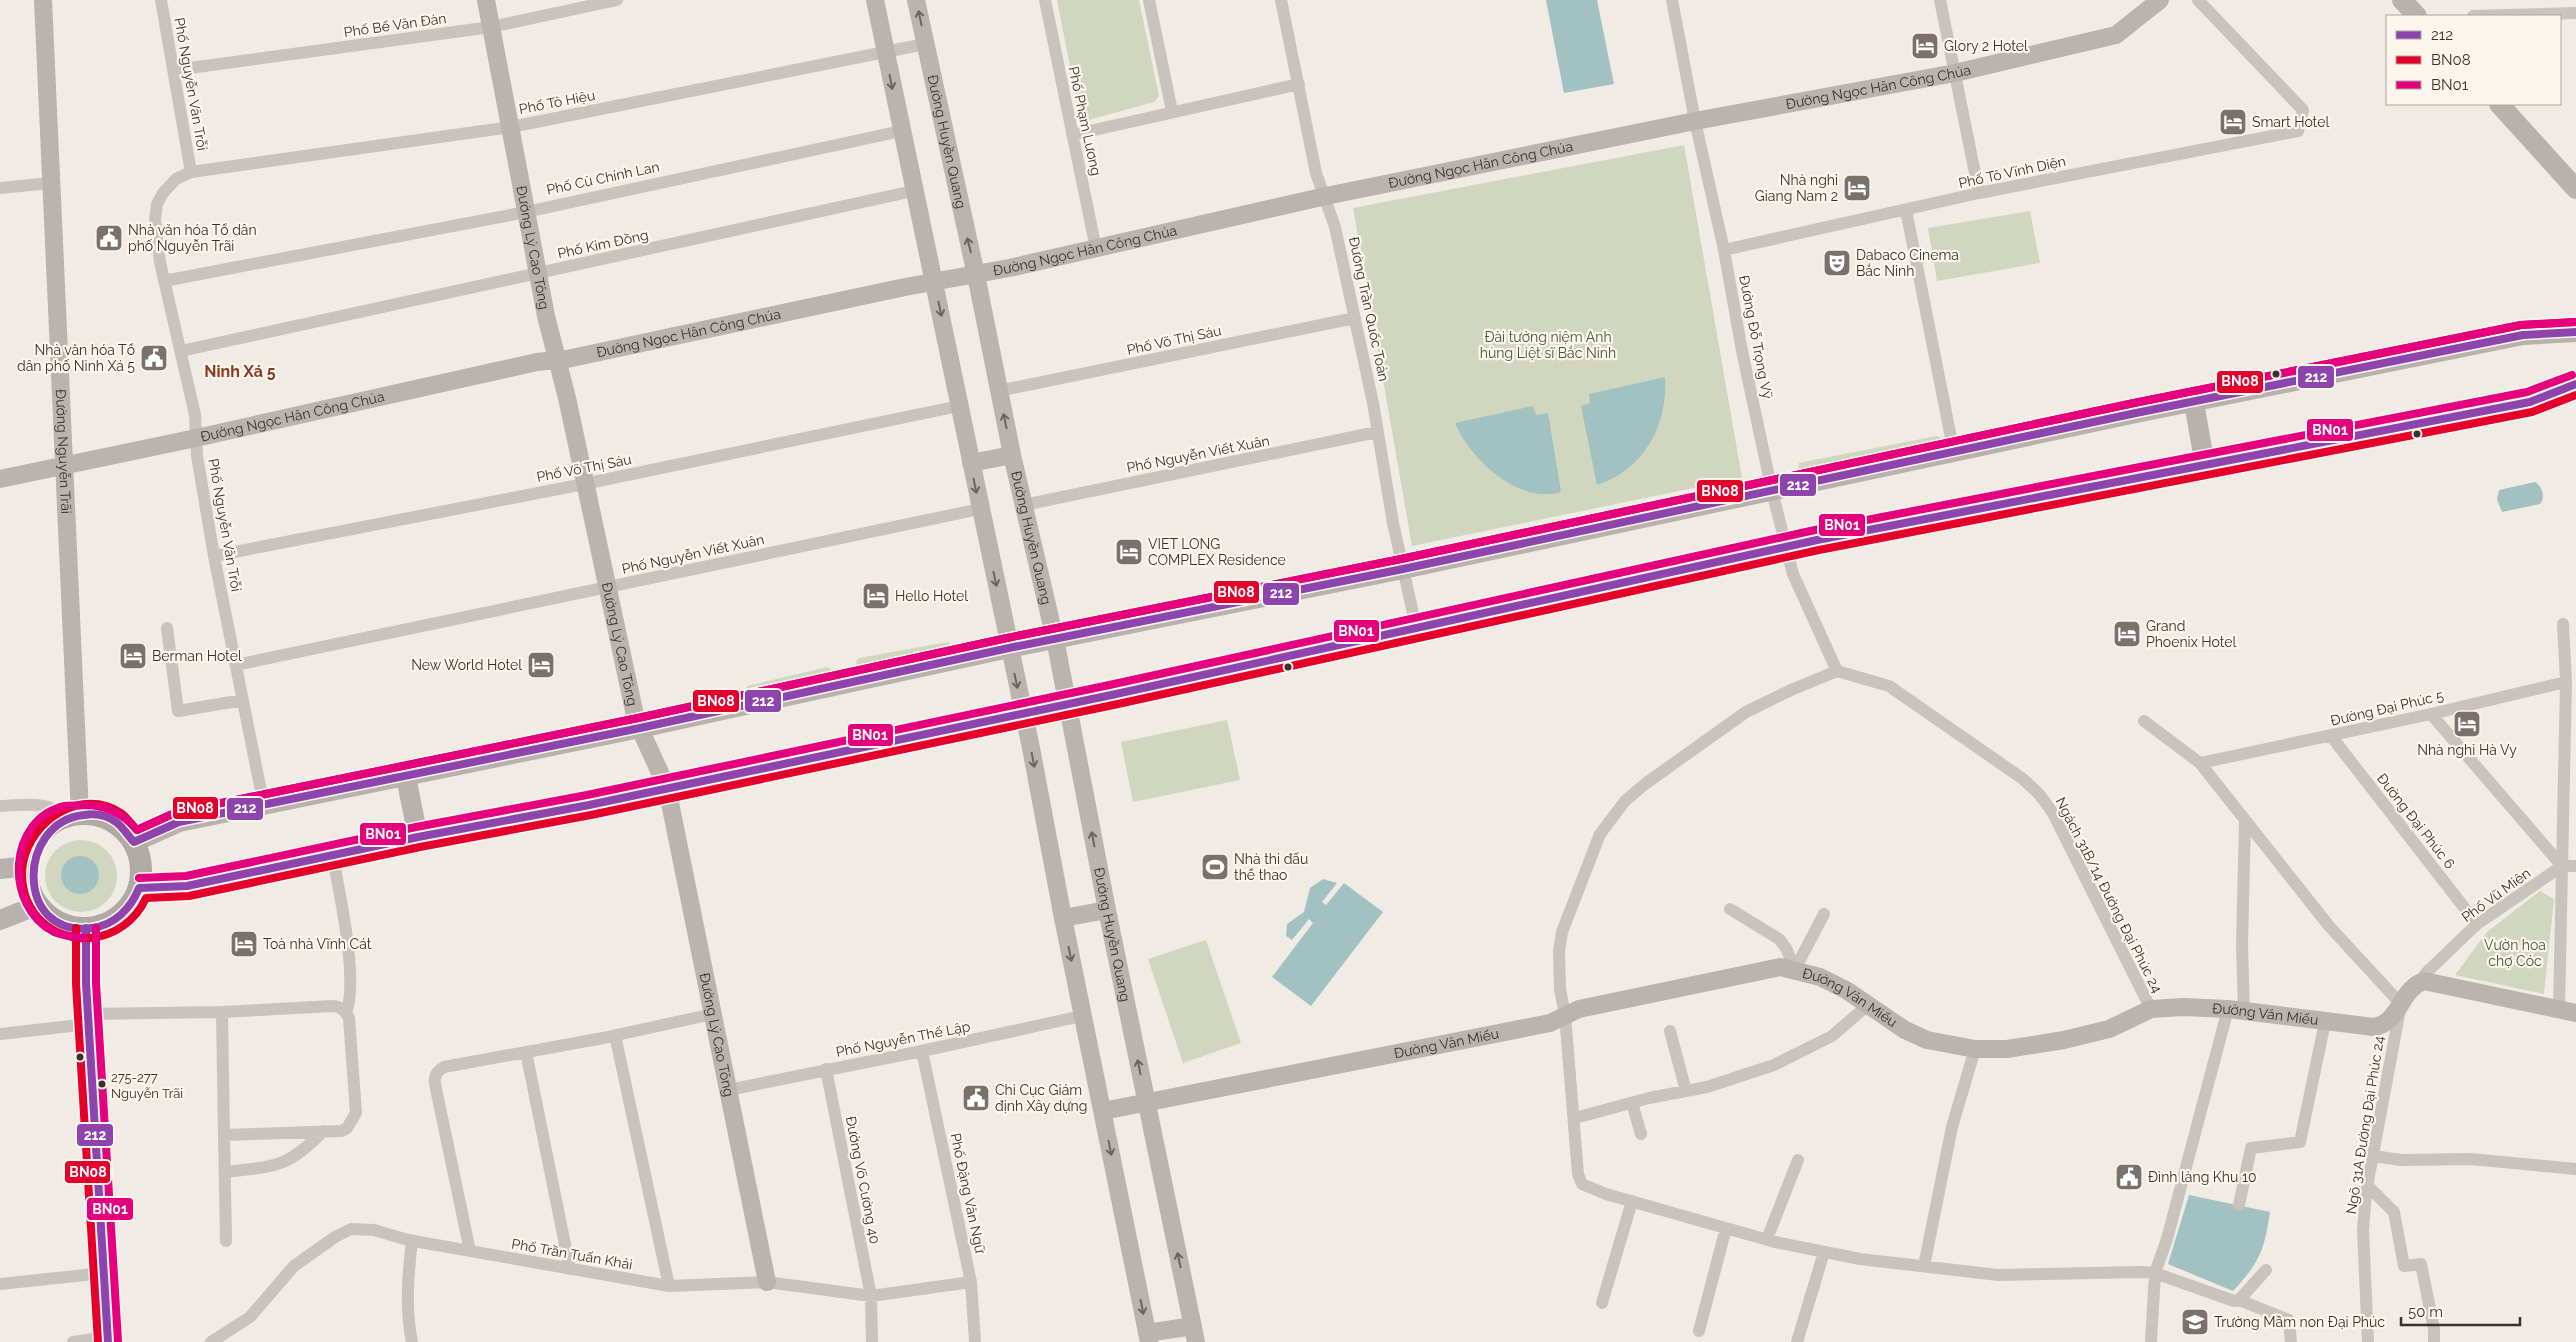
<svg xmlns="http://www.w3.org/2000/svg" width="2576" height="1342" font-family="Raleway,sans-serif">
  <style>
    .green { fill: #d1d6bf }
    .water { fill: #a1c2c1 }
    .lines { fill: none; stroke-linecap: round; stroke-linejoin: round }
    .street { stroke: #c9c3be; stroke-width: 12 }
    .secondary { stroke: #bab3ae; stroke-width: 18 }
    .primary { stroke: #b8b1ad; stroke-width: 20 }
    .highway { stroke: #afaaa4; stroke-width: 22 }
    .bus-1-casing { stroke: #fbf5ee; stroke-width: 11 }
    .bus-2-casing { stroke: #fbf5ee; stroke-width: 11 }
    .bus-3-casing { stroke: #fbf5ee; stroke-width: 11 }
    .bus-1 { stroke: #8e44ad; stroke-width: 8 }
    .bus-2 { stroke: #e4002b; stroke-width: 8 }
    .bus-3 { stroke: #e5007d; stroke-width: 8 }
    .oneway { stroke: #6e645f }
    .bus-dot { fill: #3b302b; stroke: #fbf5ee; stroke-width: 2 }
    .labels { text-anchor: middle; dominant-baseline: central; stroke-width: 4.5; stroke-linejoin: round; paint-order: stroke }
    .bus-label { font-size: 13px; fill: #3b302b; stroke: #fbf5ee; text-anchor: start }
    .street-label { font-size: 14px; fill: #3b302b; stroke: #fbf5ee }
    .poi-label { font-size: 14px; fill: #3b302b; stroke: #fbf5ee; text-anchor: start }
    .park-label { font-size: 14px; fill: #4a5a2e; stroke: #fbf5ee }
    .quarter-label { font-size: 16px; font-weight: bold; fill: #8c3b22; stroke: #fbf5ee }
    .line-badge { stroke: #fbf5ee; stroke-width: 2 }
    .badge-label { font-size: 14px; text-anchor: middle; font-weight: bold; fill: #fff }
  </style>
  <rect width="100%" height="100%" fill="#f0ebe5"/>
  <!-- green -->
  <path class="green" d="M1057,0H1139L1159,96L1154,102L1085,121L1080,118Z
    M1684,145L1742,478L1412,546L1353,208Z
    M2030,211L2040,263L1937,281L1928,228Z
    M1937,436L1942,438V444L1802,474L1798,470L1799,463L1803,462Z
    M948,642L953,648V652L861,672L857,668L856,662L859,658Z
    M827,667L832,670L834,676L746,696L745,695L747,686Z
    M1227,720L1240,780L1133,802L1121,742Z
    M45 876a36 36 0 1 1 72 0a36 36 0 1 1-72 0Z
    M2540,891L2554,899L2544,994L2455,975L2487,932Z
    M1206,940L1241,1043L1183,1063L1148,959Z"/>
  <!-- water -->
  <path class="water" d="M1546,0H1597L1614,84L1564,93Z
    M1665,377C1668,426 1644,469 1597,485L1581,406L1590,403L1589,394Z
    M1533,406L1536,415L1548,413L1561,492C1519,505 1470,459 1455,423Z
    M2535,482C2542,486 2546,497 2540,504L2502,512L2497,499L2499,490Z
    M61 875a19 19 0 1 1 38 0a19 19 0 1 1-38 0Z
    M1323,879L1337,883L1322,902L1326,905L1344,883L1383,912L1311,1006L1272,977L1313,923L1309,919L1292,940L1286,936L1287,924L1304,912L1310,888Z
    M2189,1195L2270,1212C2264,1251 2260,1262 2233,1291L2168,1264Z"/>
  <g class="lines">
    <!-- street -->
    <path class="street" d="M161,0L191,172L176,179L163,193L157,204L155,220L160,262L195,415L197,456L214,556L264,806
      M1045,0L1096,249
      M1149,0L1172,111
      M1281,0L1316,173L1335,227L1373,403L1393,523L1416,627
      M1672,0L1695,121L1724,250L1742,351L1772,491L1793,574L1837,671
      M1940,0L1979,193
      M2473,16L2576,13
      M175,70L491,27L617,0
      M1072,135L1299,84
      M191,172L511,127L925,44
      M0,188L50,183
      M1906,210L1954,453
      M1724,250L1979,193L2298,131L2303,110L2198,0
      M164,281L526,212L901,131
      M181,351L913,191
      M998,391L1355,318
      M1024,505L1377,432
      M214,556L584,484L959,406
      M2563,624L2566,682
      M167,628L178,711L243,700
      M236,665L980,509
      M1837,671L1791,690L1746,712L1645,784L1625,801L1600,834L1562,932L1559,952L1560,989L1565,1015L1578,1174L1582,1184L1606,1194L1775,1242L1860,1259L1998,1275L2142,1272L2155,1273L2234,1301L2239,1300L2266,1270
      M1837,671L1889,686L2023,779L2039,794L2053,813L2151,1009
      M2431,714L2562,866
      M2144,721L2200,763
      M2331,736L2477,924
      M0,806C22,805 48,800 65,817
      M332,854C339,889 359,982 346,1012
      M1730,909L1779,939L1786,948L1795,969
      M1795,969L1824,914
      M2420,982L2426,973L2477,924L2562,866H2576
      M2244,1011L2242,945L2245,820
      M222,1012L224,1135
      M89,1014L222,1012L333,1006C341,1007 345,1010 349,1018L356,1113L347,1128L342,1131L224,1135L226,1241
      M1670,1031L1686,1091
      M0,1034L89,1024
      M615,1035L669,1286
      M922,1051L971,1282L975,1342
      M526,1052L570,1269
      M826,1069L871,1296L872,1342
      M728,1090L922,1051L1082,1016
      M1632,1103L1641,1134
      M1575,1118L1649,1098L1707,1087L1774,1065L1832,1036L1868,1005
      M2373,1156L2401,1160L2470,1159L2576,1169
      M225,1172C274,1166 287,1169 323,1131
      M2368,1186L2394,1212L2404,1266L2421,1264L2434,1329V1342
      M2239,1205L2251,1148L2300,1142L2325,1022
      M1767,1239L1798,1160
      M412,1241C408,1275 405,1308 412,1342
      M470,1251L435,1084C434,1076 436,1072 444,1067L603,1038L713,1014
      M1924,1266L1952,1127L1975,1049
      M0,1284L104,1273
      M2239,1300L2289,1320L2291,1342
      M1602,1303L1632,1201
      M1699,1331L1726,1228
      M73,1342L108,1337
      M211,1342L250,1317L294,1266L335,1237L351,1229L374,1230L408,1240L669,1286L767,1282L871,1296L971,1282
      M1797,1342L1824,1252
      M2151,1342L2155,1273L2167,1239L2228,1009
      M2368,1342L2363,1230L2366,1192L2401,1004L2329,926L2200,763L2431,714L2566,682L2559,1009"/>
    <!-- secondary -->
    <g class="secondary">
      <path id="s1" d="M43,0L80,814"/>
      <path id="s2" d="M486,0L546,316L567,398L636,720L667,788L767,1282"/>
      <path d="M875,0L1031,748L1063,918L1149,1342"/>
      <path id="s3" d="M916,0L976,275L1012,455L1055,639L1107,910L1196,1342"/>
      <path d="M971,463L1012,455"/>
      <path id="s4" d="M0,479L196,438L537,362L567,359L905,287L1009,268L1326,196L1695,121L1955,73L2116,35L2160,0"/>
      <path d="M1063,918L1107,910"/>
      <path id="s5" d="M1103,1111L1550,1023L1579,1009L1780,967L1820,977L1846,990L1905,1030L1927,1040L1975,1049H2007L2064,1040L2109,1029L2151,1009L2183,1007L2228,1009L2374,1027C2400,1023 2400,989 2424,981L2576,1013"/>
      <path d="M1147,1333L1193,1326"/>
    </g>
    <!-- primary -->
    <path class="primary" d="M2402,0L2417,16
      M2499,104L2576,189
      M2194,403L2205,465
      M406,777L418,837
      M134,842L179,822L640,728L1009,648L1403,569L2136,413L2523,335L2576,332
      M0,869L27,866
      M139,888L187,886L418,837L589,805L1116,694L1817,540L2530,402L2576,384
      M0,920L38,905"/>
    <!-- highway -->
    <path class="highway" d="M27 871a57 57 0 1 1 114 0a57 57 0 1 1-114 0Z
      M86,928V983L108,1342"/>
    <defs>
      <path id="bus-1" d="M2576,332L2523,335L2136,413L1403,569L1009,648L640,728L179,822L134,842C128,836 123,827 116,822C107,815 95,813 84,815C16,822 15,939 92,928C115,925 131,908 139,888L187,886L418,837L589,805L1116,694L1817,540L2530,402L2576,384
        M86,928V983L108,1342"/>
      <path id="bus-2" d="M2575,322L2521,325L2134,403L1401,559L1007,638L638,718L177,812L137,830C132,825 127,817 121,813C82,787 31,820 23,863C16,905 47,941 90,938C115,936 136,920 146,898L189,896L420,847L591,815L1118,704L1819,550L2532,412L2576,395
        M76,928V984L98,1342"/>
      <path id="bus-3" d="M139,878L186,876L416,827L587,795L1114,684L1815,530L2527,392L2572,375
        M96,928V983L118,1341
        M84,938C75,936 63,936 54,932C3,906 8,818 65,806C71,805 78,806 84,805C106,805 123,813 137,830L177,812L638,718L1007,638L1401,559L2134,403L2521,325L2575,322"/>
    </defs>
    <!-- bus-1 casing -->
    <use href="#bus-1" class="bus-1-casing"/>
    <!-- bus-2 casing -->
    <use href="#bus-2" class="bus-2-casing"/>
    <!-- bus-3 casing -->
    <use href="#bus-3" class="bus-3-casing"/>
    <!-- bus-1 -->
    <use href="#bus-1" class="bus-1"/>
    <!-- bus-2 -->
    <use href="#bus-2" class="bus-2"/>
    <!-- bus-3 -->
    <use href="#bus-3" class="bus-3"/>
  </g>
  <!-- one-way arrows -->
  <defs><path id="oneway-shaft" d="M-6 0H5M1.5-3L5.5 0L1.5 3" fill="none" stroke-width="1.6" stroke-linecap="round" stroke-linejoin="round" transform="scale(1.25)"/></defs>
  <g class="oneway">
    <use href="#oneway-shaft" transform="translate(920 18) rotate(-102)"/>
    <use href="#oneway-shaft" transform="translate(891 82) rotate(79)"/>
    <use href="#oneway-shaft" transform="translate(969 245) rotate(-104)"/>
    <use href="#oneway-shaft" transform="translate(940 309) rotate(78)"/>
    <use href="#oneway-shaft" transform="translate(1005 421) rotate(-102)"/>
    <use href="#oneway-shaft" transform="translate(975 486) rotate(79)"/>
    <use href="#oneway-shaft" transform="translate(995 579) rotate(78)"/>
    <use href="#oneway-shaft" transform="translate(1016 681) rotate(78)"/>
    <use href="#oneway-shaft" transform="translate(1033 760) rotate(79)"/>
    <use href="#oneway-shaft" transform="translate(1093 839) rotate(-101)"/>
    <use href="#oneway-shaft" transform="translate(1070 954) rotate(79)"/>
    <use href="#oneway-shaft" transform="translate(1139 1067) rotate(-101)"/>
    <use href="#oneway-shaft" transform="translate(1110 1148) rotate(79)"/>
    <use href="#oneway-shaft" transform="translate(1179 1260) rotate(-102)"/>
    <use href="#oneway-shaft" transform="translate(1142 1307) rotate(79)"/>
  </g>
  <!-- icons -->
  <defs>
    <symbol id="hotel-square" viewBox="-11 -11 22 22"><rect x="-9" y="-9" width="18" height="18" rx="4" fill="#7a716c" stroke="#fbf5ee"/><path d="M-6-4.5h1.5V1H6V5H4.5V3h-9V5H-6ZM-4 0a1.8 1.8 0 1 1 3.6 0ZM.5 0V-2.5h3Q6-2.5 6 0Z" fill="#fff"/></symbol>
    <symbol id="civic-square" viewBox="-11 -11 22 22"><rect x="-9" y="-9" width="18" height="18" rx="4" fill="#7a716c" stroke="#fbf5ee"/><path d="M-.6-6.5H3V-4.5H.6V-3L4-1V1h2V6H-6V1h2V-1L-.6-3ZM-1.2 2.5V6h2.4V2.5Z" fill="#fff"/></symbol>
    <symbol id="theatre-square" viewBox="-11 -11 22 22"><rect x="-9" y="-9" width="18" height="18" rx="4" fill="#7a716c" stroke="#fbf5ee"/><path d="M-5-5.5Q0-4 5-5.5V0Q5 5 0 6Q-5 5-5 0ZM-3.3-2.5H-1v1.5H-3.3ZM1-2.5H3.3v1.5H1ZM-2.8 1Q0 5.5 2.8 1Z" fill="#fff"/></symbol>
    <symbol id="stadium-square" viewBox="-11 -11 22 22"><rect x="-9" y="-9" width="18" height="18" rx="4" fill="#7a716c" stroke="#fbf5ee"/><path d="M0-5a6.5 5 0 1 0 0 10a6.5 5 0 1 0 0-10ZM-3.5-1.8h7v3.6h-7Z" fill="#fff"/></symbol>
    <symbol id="school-square" viewBox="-11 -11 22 22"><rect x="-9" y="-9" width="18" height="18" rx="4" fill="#7a716c" stroke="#fbf5ee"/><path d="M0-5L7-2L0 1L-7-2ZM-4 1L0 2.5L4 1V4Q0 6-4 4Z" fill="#fff"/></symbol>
  </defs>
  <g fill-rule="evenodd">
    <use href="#hotel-square" x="1909" y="30" width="32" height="32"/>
    <use href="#hotel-square" x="2217" y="106" width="32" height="32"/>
    <use href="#hotel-square" x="1841" y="172" width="32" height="32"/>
    <use href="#civic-square" x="93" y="222" width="32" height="32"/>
    <use href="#theatre-square" x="1821" y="247" width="32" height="32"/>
    <use href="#civic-square" x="138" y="342" width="32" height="32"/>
    <use href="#hotel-square" x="1113" y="536" width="32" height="32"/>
    <use href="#hotel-square" x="860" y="580" width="32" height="32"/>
    <use href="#hotel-square" x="2111" y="618" width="32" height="32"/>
    <use href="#hotel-square" x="117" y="640" width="32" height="32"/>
    <use href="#hotel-square" x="525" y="649" width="32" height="32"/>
    <use href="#hotel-square" x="2451" y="708" width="32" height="32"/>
    <use href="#stadium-square" x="1199" y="851" width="32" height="32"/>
    <use href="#hotel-square" x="228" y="928" width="32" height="32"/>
    <use href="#civic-square" x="960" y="1082" width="32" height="32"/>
    <use href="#civic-square" x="2113" y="1161" width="32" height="32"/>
    <use href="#school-square" x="2179" y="1306" width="32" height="32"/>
  </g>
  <!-- markers -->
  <g class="bus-dot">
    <circle cx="2276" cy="374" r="4.5"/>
    <circle cx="2417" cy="434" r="4.5"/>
    <circle cx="1288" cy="667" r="4.5"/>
    <circle cx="80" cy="1057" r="4.5"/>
    <circle cx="102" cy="1084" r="4.5"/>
  </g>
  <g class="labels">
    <!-- bus labels -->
    <g class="bus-label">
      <text x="111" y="1077">275-277<tspan x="111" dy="16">Nguyễn Trãi</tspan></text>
    </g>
    <!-- street labels -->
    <g class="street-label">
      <text transform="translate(395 25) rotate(-8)">Phố Bế Văn Đàn</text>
      <text transform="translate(191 84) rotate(80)">Phố Nguyễn Văn Trỗi</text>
      <text stroke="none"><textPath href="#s4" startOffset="1919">Đường Ngọc Hân Công Chúa</textPath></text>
      <text transform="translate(557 102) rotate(-11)">Phố Tô Hiệu</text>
      <text transform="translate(1085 121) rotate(78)">Phố Phạm Lương</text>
      <text stroke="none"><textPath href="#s3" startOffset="145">Đường Huyền Quang</textPath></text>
      <text stroke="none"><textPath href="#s4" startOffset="1514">Đường Ngọc Hân Công Chúa</textPath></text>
      <text transform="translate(2012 172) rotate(-12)">Phố Tô Vĩnh Diện</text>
      <text transform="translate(603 178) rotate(-12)">Phố Cù Chính Lan</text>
      <text transform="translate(603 244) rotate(-12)">Phố Kim Đồng</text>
      <text stroke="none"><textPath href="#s2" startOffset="252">Đường Lý Cao Tông</textPath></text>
      <text stroke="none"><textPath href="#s4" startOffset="1109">Đường Ngọc Hân Công Chúa</textPath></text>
      <text transform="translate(1369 309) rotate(78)">Đường Trần Quốc Toản</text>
      <text stroke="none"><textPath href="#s4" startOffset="704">Đường Ngọc Hân Công Chúa</textPath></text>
      <text transform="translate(1756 337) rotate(79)">Đường Đỗ Trọng Vỹ</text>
      <text transform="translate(1174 340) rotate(-12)">Phố Võ Thị Sáu</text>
      <text stroke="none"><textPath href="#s4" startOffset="299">Đường Ngọc Hân Công Chúa</textPath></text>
      <text stroke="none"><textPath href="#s1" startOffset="452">Đường Nguyễn Trãi</textPath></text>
      <text transform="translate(1198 454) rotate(-11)">Phố Nguyễn Viết Xuân</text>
      <text transform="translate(584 468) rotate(-11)">Phố Võ Thị Sáu</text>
      <text transform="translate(225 525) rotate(80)">Phố Nguyễn Văn Trỗi</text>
      <text stroke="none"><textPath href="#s3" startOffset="550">Đường Huyền Quang</textPath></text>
      <text transform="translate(693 554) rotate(-12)">Phố Nguyễn Viết Xuân</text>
      <text stroke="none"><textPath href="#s2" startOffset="658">Đường Lý Cao Tông</textPath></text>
      <text transform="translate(2387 708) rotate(-13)">Đường Đại Phúc 5</text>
      <text transform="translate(2416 821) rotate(52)">Đường Đại Phúc 6</text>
      <text transform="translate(2109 895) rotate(63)">Ngách 31B/14 Đường Đại Phúc 24</text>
      <text transform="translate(2496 895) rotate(-36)">Phố Vũ Miên</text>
      <text stroke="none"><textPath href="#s3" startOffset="955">Đường Huyền Quang</textPath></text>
      <text stroke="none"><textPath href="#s5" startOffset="770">Đường Văn Miếu</textPath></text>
      <text stroke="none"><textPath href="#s5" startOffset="1205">Đường Văn Miếu</textPath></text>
      <text stroke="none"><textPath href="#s2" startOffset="1062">Đường Lý Cao Tông</textPath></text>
      <text transform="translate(903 1039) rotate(-11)">Phố Nguyễn Thế Lập</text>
      <text stroke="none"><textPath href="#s5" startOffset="350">Đường Văn Miếu</textPath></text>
      <text transform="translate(2365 1125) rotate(-81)">Ngõ 31A Đường Đại Phúc 24</text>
      <text transform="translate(863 1180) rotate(79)">Đường Võ Cường 40</text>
      <text transform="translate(968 1193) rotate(78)">Phố Đặng Văn Ngữ</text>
      <text transform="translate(572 1254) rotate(10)">Phố Trần Tuấn Khải</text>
    </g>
    <!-- poi labels -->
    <g class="poi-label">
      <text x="1944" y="46">Glory 2 Hotel</text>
      <text x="2252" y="122">Smart Hotel</text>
      <text x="1838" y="180" text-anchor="end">Nhà nghỉ<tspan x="1838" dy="16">Giang Nam 2</tspan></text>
      <text x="128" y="230">Nhà văn hóa Tổ dân<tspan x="128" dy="16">phố Nguyễn Trãi</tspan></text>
      <text x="1856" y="255">Dabaco Cinema<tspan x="1856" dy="16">Bắc Ninh</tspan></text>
      <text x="135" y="350" text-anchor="end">Nhà văn hóa Tổ<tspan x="135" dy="16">dân phố Ninh Xá 5</tspan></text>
      <text x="1148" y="544">VIET LONG<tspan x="1148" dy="16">COMPLEX Residence</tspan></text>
      <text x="895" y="596">Hello Hotel</text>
      <text x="2146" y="626">Grand<tspan x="2146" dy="16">Phoenix Hotel</tspan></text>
      <text x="152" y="656">Berman Hotel</text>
      <text x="522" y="665" text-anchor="end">New World Hotel</text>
      <text x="2467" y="750" text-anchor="middle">Nhà nghỉ Hà Vy</text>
      <text x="1234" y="859">Nhà thi đấu<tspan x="1234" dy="16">thể thao</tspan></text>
      <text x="263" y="944">Toà nhà Vĩnh Cát</text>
      <text x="995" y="1090">Chi Cục Giám<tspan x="995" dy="16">định Xây dựng</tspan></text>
      <text x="2148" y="1177">Đình làng Khu 10</text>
      <text x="2214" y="1322">Trường Mầm non Đại Phúc</text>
    </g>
    <!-- park labels -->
    <g class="park-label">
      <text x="1548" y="337">Đài tưởng niệm Anh<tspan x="1548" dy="16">hùng Liệt sĩ Bắc Ninh</tspan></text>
      <text x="2515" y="945">Vườn hoa<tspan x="2515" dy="16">chợ Cóc</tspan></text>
    </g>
    <!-- quarter labels -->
    <g class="quarter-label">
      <text x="240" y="371">Ninh Xá 5</text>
    </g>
  </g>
  <g class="line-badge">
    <rect x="2297" y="365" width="38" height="24" rx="5" fill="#8e44ad"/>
    <rect x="2216" y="370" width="48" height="24" rx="5" fill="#e4002b"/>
    <rect x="2306" y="418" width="48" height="24" rx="5" fill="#e5007d"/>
    <rect x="1779" y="473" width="38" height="24" rx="5" fill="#8e44ad"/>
    <rect x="1696" y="479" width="48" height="24" rx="5" fill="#e4002b"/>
    <rect x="1818" y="513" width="48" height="24" rx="5" fill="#e5007d"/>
    <rect x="1213" y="580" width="47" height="24" rx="5" fill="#e4002b"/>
    <rect x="1262" y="582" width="38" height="24" rx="5" fill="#8e44ad"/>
    <rect x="1333" y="619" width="47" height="24" rx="5" fill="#e5007d"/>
    <rect x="692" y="689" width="48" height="24" rx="5" fill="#e4002b"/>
    <rect x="744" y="689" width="38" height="24" rx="5" fill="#8e44ad"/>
    <rect x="847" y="723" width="47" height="24" rx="5" fill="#e5007d"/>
    <rect x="172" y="796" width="47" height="24" rx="5" fill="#e4002b"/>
    <rect x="226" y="797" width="38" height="24" rx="5" fill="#8e44ad"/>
    <rect x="359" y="822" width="48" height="24" rx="5" fill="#e5007d"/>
    <rect x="76" y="1123" width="38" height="24" rx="5" fill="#8e44ad"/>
    <rect x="64" y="1160" width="47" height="24" rx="5" fill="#e4002b"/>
    <rect x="86" y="1197" width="48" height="24" rx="5" fill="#e5007d"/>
  </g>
  <g class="badge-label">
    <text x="2316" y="382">212</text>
    <text x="2240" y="386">BN08</text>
    <text x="2330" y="435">BN01</text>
    <text x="1798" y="490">212</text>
    <text x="1720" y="496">BN08</text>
    <text x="1842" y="530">BN01</text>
    <text x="1236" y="597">BN08</text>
    <text x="1281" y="598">212</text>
    <text x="1356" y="636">BN01</text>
    <text x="716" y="706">BN08</text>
    <text x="763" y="706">212</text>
    <text x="870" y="740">BN01</text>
    <text x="195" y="813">BN08</text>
    <text x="245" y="813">212</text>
    <text x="383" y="839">BN01</text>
    <text x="95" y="1140">212</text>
    <text x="88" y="1177">BN08</text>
    <text x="110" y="1214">BN01</text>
  </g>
  <!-- legend -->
  <rect x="2386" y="15" width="175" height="90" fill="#fbf5ee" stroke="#aea6a0"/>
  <rect x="2396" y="31" width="25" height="8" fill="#8e44ad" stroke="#aea6a0"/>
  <text x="2431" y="40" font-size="15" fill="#3b302b">212</text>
  <rect x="2396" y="56" width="25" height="8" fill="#e4002b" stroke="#aea6a0"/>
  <text x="2431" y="65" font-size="15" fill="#3b302b">BN08</text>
  <rect x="2396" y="81" width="25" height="8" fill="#e5007d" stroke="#aea6a0"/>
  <text x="2431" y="90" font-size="15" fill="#3b302b">BN01</text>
  <!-- scale -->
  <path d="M2401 1317v8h119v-8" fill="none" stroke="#3b302b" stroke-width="2.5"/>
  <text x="2408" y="1317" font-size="15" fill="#3b302b" stroke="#fbf5ee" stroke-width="4" paint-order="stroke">50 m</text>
</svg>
